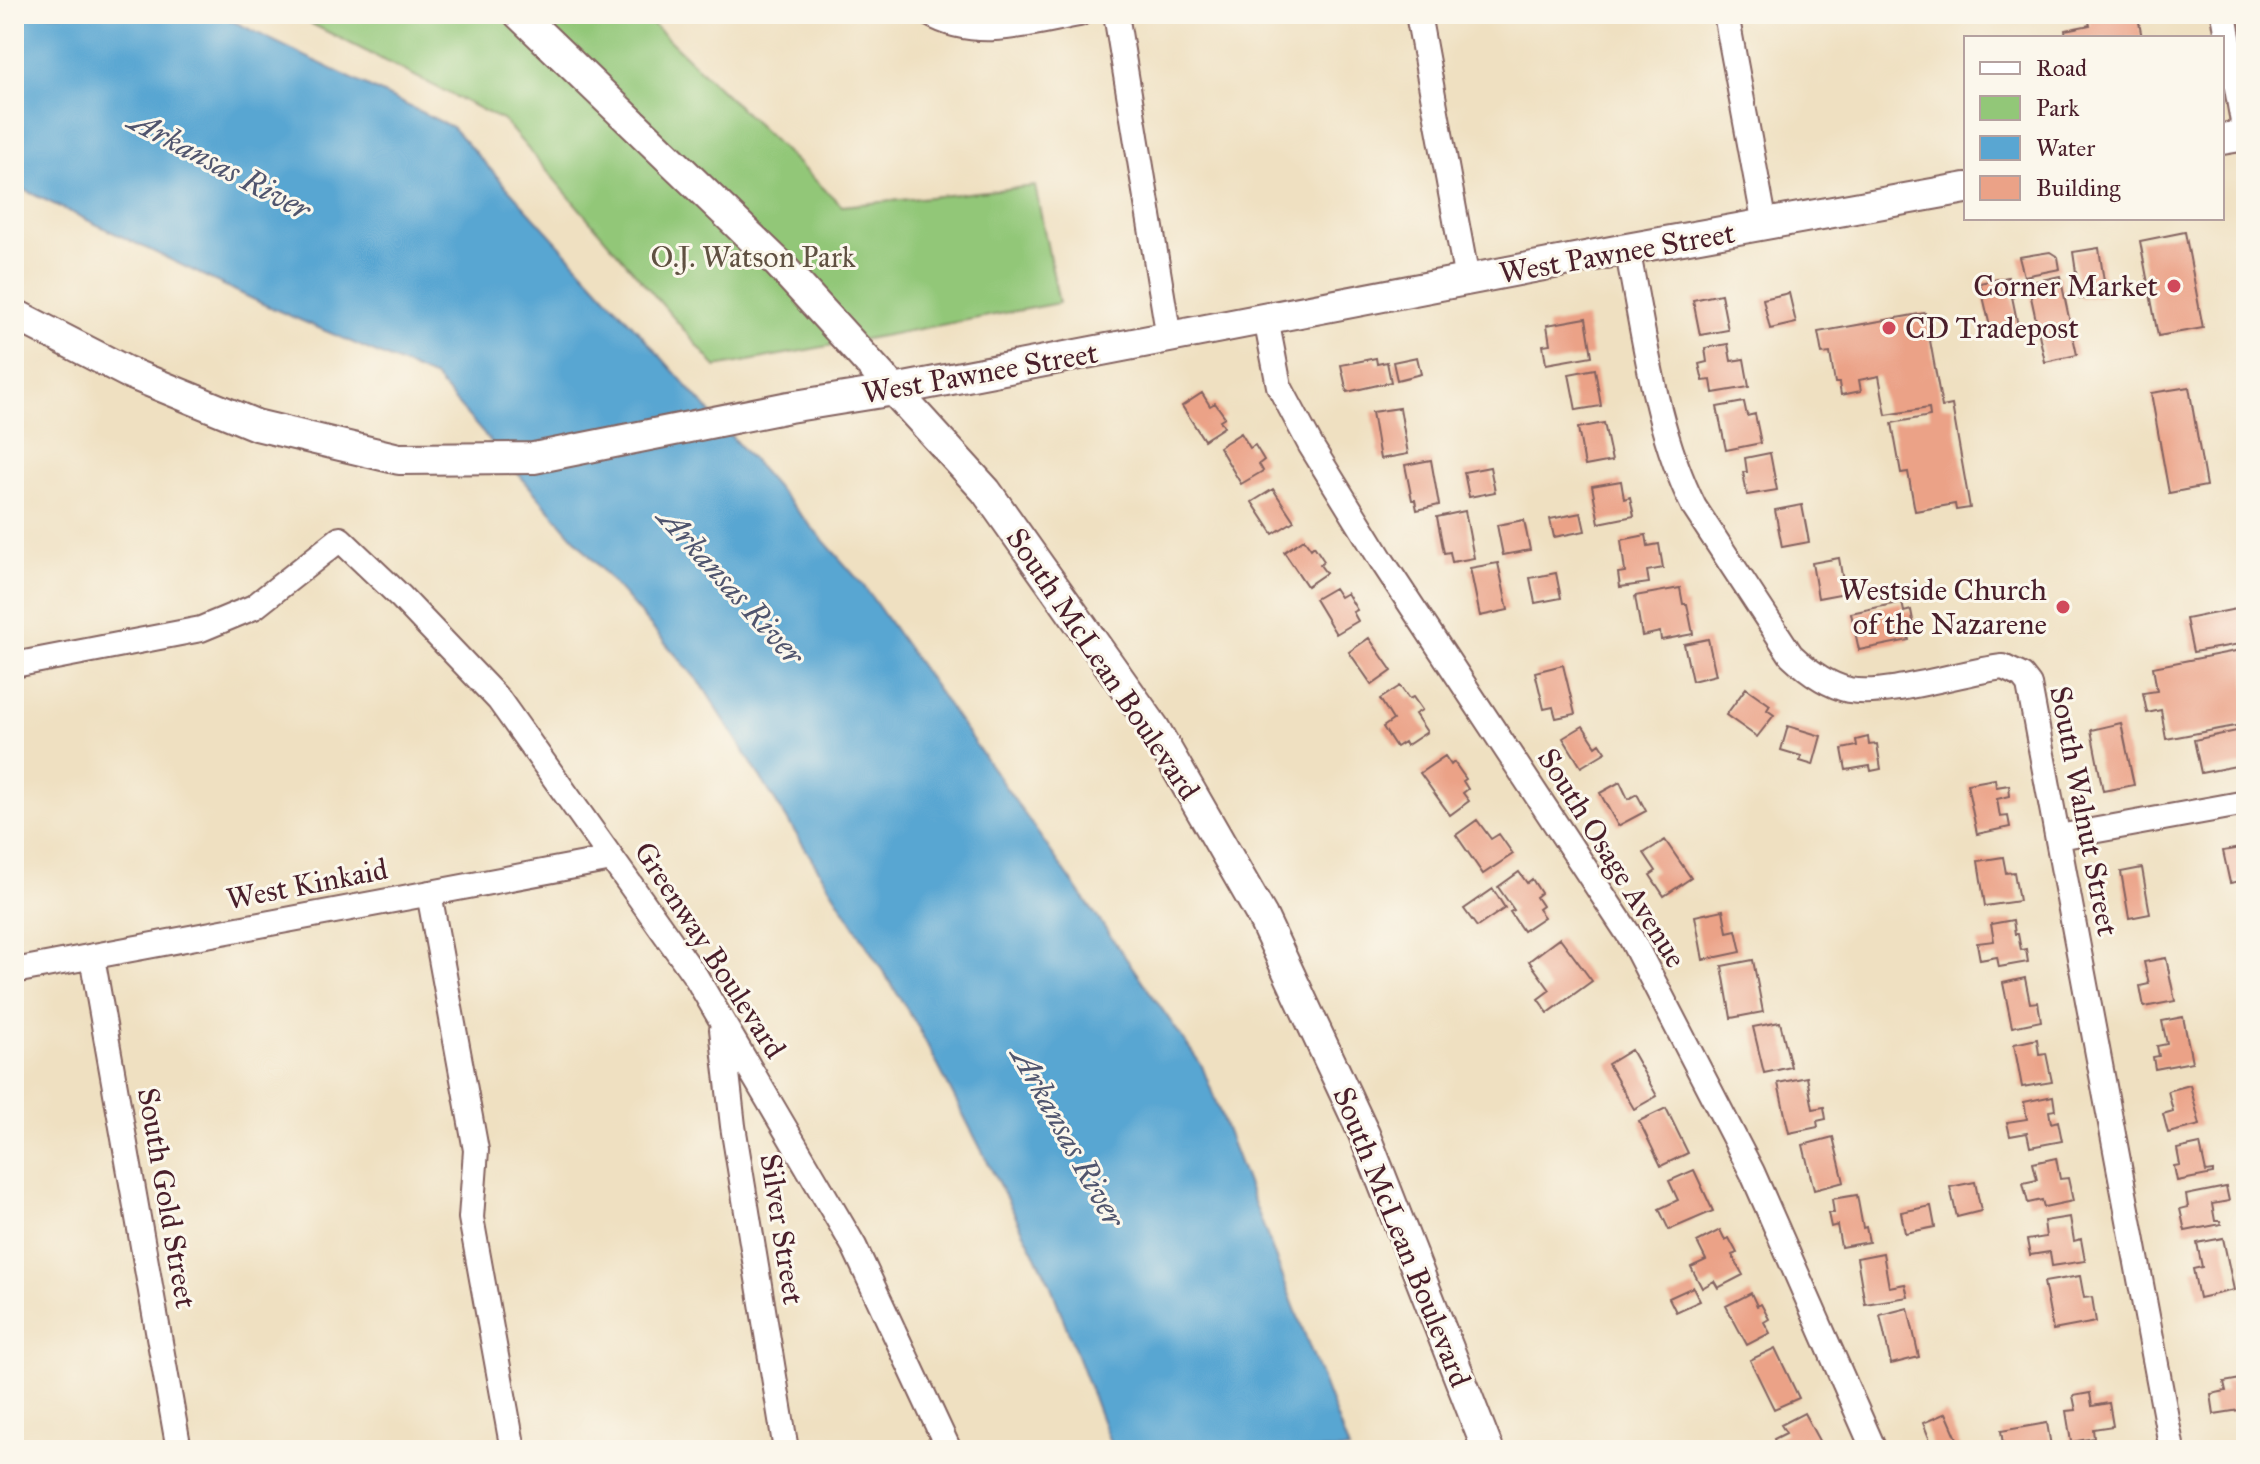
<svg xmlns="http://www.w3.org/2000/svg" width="2260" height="1464" font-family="'IM FELL Great Primer',serif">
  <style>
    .green { fill: #92c778; stroke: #6e7352; stroke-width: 2 }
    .water { fill: #59a6d2; stroke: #52627e; stroke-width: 2 }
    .building { fill: #eba287 }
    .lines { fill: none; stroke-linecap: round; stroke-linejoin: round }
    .minor-casing { stroke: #846360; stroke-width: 28 }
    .major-casing { stroke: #846360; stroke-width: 34 }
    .minor { stroke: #fff; stroke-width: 24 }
    .major { stroke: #fff; stroke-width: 30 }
    .poi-dot { fill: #d1495b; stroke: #fbf7ec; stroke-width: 3 }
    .labels { text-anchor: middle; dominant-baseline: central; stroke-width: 6; stroke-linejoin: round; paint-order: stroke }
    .street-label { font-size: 30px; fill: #4a1f2b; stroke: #fbf7ec }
    .park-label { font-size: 30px; fill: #605142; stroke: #fbf7ec }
    .poi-label { font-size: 30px; fill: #4a1f2b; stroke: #fbf7ec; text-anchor: end }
    .water-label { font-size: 32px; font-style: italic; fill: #50556e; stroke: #fbf7ec }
  </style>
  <rect width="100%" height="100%" fill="#fbf7ec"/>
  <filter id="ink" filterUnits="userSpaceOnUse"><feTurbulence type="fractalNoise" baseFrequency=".0125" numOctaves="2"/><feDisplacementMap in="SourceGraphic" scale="16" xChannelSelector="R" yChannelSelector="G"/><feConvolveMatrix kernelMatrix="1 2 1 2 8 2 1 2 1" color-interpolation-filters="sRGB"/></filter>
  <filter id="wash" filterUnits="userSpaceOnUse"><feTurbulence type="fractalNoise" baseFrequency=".006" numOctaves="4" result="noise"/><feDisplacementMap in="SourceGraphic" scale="32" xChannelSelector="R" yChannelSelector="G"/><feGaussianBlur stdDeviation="1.8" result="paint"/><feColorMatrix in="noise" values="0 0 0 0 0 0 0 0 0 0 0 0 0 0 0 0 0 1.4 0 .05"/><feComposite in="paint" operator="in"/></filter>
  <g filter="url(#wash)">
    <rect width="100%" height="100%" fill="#efe0c1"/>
    <!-- green -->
    <path class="green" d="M292,14H642L842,206L1035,186L1059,303L716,367L504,121Z"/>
    <!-- water -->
    <path class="water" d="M14,14H218L452,127L637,330L863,585L1202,1066L1349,1450H1113L1049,1281L917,1025L702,685L435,378L265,305L14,185Z"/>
    <g id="blocks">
      <!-- building -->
      <path class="building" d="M2116,14H2130L2131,18L2138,17L2142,38H2066L2065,30L2090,25L2088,19Z
        M2185,232L2203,328L2158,336L2140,241Z
        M2099,248L2106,295L2080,299L2073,252Z
        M2050,252L2058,257L2060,269L2024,276L2019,257Z
        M2060,276L2077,355L2045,362L2028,283Z
        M2008,277L2018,326L1991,331L1980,283Z
        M1789,293L1796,323L1770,329L1763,299Z
        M1721,294L1728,330L1700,335L1693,300Z
        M1925,313L1942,407L1952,405L1970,508L1956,510L1955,504L1915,511L1908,472L1901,473L1892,423L1930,416L1929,408L1886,415L1879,376L1859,380L1861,391L1841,395L1839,383H1835L1830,353L1822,354L1818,332Z
        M1586,318L1592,356L1546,364L1543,345L1550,344L1547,325Z
        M1728,344L1731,361L1744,359L1749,387L1713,393L1711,380L1703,381L1699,364L1707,362L1705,348Z
        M1417,357L1421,374L1397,380L1393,362Z
        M1376,358L1377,364L1387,362L1391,382L1347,392L1341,365Z
        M1595,369L1601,406L1576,410L1569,374Z
        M2189,387L2206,486L2169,493L2151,393Z
        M1202,393L1210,406L1215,403L1225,417L1220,420L1224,427L1204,440L1182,406Z
        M1744,402L1747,416L1755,414L1761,443L1726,450L1717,407Z
        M1400,408L1408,454L1380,459L1372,412Z
        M1604,423L1612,461L1585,466L1578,428Z
        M1241,433L1250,448L1255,445L1264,460L1259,464L1263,471L1241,484L1219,447Z
        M1770,453L1777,490L1747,495L1743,472H1747L1745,458Z
        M1431,460L1439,505L1417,510L1415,500H1412L1405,465Z
        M1490,467L1495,492L1469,497L1464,472Z
        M1621,481L1624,499L1630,497L1634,516L1599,523L1592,486Z
        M1273,489L1294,521L1273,534L1252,502Z
        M1802,505L1809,542L1782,547L1775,510Z
        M1465,511L1474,558L1452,562L1450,552L1444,553L1437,517Z
        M1581,513L1585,531L1554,537L1550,519Z
        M1524,520L1530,550L1503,555L1497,525Z
        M1646,535L1648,546L1659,544L1663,568L1647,571L1649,583L1620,587L1618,573L1625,572L1621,540Z
        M1304,539L1311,549L1314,546L1324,561L1320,565L1326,573L1307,586L1284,552Z
        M1839,558L1845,593L1818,598L1812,563Z
        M1498,563L1508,610L1480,616L1470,568Z
        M1556,573L1561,598L1535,603L1530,578Z
        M1334,588L1340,597L1347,593L1357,610L1353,612L1358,621L1336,634L1315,599Z
        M1680,588L1683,604H1687L1693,634L1661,640L1660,632L1642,636L1635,596Z
        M1902,602L1904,612L1911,610L1915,631L1907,632L1909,640L1859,650L1851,613Z
        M2246,607V643L2193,652L2186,619Z
        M1369,638L1392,671L1372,685L1349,652Z
        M1708,639L1716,675L1692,681L1684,644Z
        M2246,649V724L2166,739L2161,710L2147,713L2143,693L2157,691L2153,667Z
        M1563,665L1575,714L1556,718L1553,707L1544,709L1535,672Z
        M1400,686L1409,699L1413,697L1422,710L1415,714L1427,732L1406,746L1404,742L1396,747L1383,727L1393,720L1380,699Z
        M1746,688L1770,705L1767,710L1774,715L1757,737L1726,715Z
        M2121,723L2134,785L2103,791L2091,730Z
        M1583,726L1596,746L1600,743L1606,752L1581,767L1563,738Z
        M1788,726L1821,736L1813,765L1800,761L1801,756L1781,750Z
        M2246,729V764L2201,773L2194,740Z
        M1868,737L1869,745L1877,744L1881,769L1871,771L1870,766L1846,770L1842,749L1857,746L1856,740Z
        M1445,756L1451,765L1454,762L1466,779L1463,781L1468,789L1463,793L1469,801L1450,815L1420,773Z
        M1995,779L1996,787L2009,785L2010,796L1997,799L2000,817L2008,816L2010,827L1977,834L1967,784Z
        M1620,782L1628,799L1637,794L1646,811L1618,826L1600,793Z
        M1477,820L1491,839L1499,834L1513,854L1483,874L1456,835Z
        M1665,840L1691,878L1664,896L1650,875L1656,871L1644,853Z
        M2246,847V880L2230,883L2223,851Z
        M2003,857L2006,873L2014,872L2019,901L1985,906L1978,861Z
        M2142,868L2150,914L2129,918L2121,872Z
        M1519,872L1527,883L1532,879L1541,893L1536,897L1542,906L1538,909L1544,917L1523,931L1510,912L1514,910L1498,887Z
        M1493,889L1505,908L1477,927L1464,909Z
        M1723,910L1727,932L1736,930L1741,952L1703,960L1695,916Z
        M2013,920L2015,934H2018L2021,950L2026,949L2028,962L1999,967L1997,957L1980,960L1977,943L1994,941L1991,924Z
        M1560,938L1592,981L1548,1013L1538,999L1550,990L1529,961Z
        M2166,958L2175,1001L2144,1007L2140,986L2149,984L2144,962Z
        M1753,960L1763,1012L1731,1018L1722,966Z
        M2025,978L2030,1003L2038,1002L2041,1021L2012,1027L2003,983Z
        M2183,1017L2192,1062L2155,1069L2153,1057L2159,1056L2157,1046L2167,1044L2162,1021Z
        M1780,1022L1791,1067L1764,1073L1753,1027Z
        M2037,1039L2039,1054L2046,1053L2052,1082L2022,1087L2014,1044Z
        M1631,1050L1657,1096L1634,1109L1608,1064Z
        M1807,1077L1813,1109L1824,1107L1826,1119L1817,1121L1818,1127L1789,1133L1778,1083Z
        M2190,1085L2200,1125L2168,1133L2163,1114L2173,1111L2168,1091Z
        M2053,1096L2055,1110L2049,1111L2051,1123L2058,1121L2062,1141L2030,1147L2027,1133L2010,1136L2007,1122L2027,1119L2024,1102Z
        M1666,1108L1688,1153L1661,1166L1639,1121Z
        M1833,1137L1844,1182L1814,1190L1803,1145Z
        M2200,1144L2206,1172L2213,1171V1174L2177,1181L2174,1166L2180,1165L2177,1149Z
        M2056,1158L2060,1179L2068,1178L2073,1201L2044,1207L2042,1200L2028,1203L2023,1183L2037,1180L2033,1163Z
        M1694,1170L1713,1211L1669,1230L1659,1209L1678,1200L1669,1181Z
        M1975,1182L1981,1211L1957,1217L1950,1187Z
        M2226,1187L2229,1201L2212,1204L2215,1221H2220L2221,1224L2185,1231L2180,1209L2188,1207L2186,1195Z
        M1857,1195L1863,1228L1866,1227L1869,1242L1841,1247L1837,1225L1831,1227L1828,1213H1834L1832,1199Z
        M1931,1206L1935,1227L1905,1233L1901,1212Z
        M2070,1217L2074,1241L2081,1239L2085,1261L2052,1266L2050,1252L2030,1255L2027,1240L2046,1237L2044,1221Z
        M1720,1230L1725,1240L1729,1238L1737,1253L1732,1255L1743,1275L1718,1288L1714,1281L1702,1288L1691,1267L1706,1260L1697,1242Z
        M2223,1238L2234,1290L2199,1298L2193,1269L2202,1267L2197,1243Z
        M1883,1253L1889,1287L1905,1284L1908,1297L1865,1304L1857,1258Z
        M2080,1276L2084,1298L2092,1297L2096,1322L2053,1330L2044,1282Z
        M1693,1287L1700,1301L1676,1312L1669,1298Z
        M1751,1293L1757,1306L1761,1304L1769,1319L1764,1322L1770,1333L1747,1345L1726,1306Z
        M1908,1308L1919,1357L1891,1364L1880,1315Z
        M1775,1348L1799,1398L1774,1409L1750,1360Z
        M2246,1378V1409L2214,1414L2211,1394L2226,1391L2224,1382Z
        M2090,1393L2092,1406L2109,1403L2113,1426L2093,1429L2094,1438L2071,1442L2066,1411L2076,1410L2073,1396Z
        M1804,1413L1824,1450H1779L1774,1439L1786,1433L1781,1425Z
        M1946,1413L1962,1450H1934L1923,1423Z
        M2047,1423L2051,1446L2031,1450H2004L2001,1431Z"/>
    </g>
  </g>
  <g filter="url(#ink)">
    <use href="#blocks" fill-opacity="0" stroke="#846360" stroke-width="2"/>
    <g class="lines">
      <defs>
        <path id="minor" d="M930,14C977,41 1030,23 1079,14
          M1116,14L1169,338
          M1418,14L1467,280
          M1726,14L1765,225
          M2224,14L2246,139
          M1627,249C1645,336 1654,427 1694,507L1791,655C1808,671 1827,685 1849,690C1889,697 1960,672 2003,667L2022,676L2029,685L2172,1450
          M1266,319L1279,386L1311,446L1382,561L1631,938L1752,1172L1874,1450
          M14,665L201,629L254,607L340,539L401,597L499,700L696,977L854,1246L949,1450
          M2059,837L2246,803
          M429,893L476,1150L471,1218L513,1450
          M92,957L179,1450
          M14,971L612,859
          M722,1029L733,1126L786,1450"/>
        <path id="major" d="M519,14L778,263L986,491L1154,728L1262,916L1364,1134L1488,1450
          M2222,139L2246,135
          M14,314L127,372L256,425L399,459L534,458L789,407L894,390L1627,249L1966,188"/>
      </defs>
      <!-- minor casing -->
      <use href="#minor" class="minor-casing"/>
      <!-- major casing -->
      <use href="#major" class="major-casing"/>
      <!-- minor -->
      <use href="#minor" class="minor"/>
      <!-- major -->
      <use href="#major" class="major"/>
    </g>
  </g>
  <!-- markers -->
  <g class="poi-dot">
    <circle cx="2174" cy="286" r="8"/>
    <circle cx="1889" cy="328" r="8"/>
    <circle cx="2063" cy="607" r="8"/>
  </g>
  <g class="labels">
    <!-- street labels -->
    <g class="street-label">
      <text transform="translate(1617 253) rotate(-10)">West Pawnee Street</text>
      <text transform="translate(980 373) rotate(-10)">West Pawnee Street</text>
      <text transform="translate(1103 664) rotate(56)">South McLean Boulevard</text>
      <text transform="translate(2084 811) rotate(79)">South Walnut Street</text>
      <text transform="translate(1612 858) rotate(58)">South Osage Avenue</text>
      <text transform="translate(307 884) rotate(-11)">West Kinkaid</text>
      <text transform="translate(710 950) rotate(57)">Greenway Boulevard</text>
      <text transform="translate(167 1198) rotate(80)">South Gold Street</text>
      <text transform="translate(782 1229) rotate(81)">Silver Street</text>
      <text transform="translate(1402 1237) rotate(68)">South McLean Boulevard</text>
    </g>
    <!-- park labels -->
    <g class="park-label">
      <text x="753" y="257">O.J. Watson Park</text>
    </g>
    <!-- poi labels -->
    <g class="poi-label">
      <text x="2158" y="286">Corner Market</text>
      <text x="1905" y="328" text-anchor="start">CD Tradepost</text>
      <text x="2047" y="590">Westside Church<tspan x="2047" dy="34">of the Nazarene</tspan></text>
    </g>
    <!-- water labels -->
    <g class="water-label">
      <text transform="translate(220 165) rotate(28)">Arkansas River</text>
      <text transform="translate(731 586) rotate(48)">Arkansas River</text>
      <text transform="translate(1068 1137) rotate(61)">Arkansas River</text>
    </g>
  </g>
  <!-- margin -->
  <rect width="2260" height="1464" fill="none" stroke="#fbf7ec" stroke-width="48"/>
  <!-- legend -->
  <rect x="1964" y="36" width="260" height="184" fill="#fbf7ec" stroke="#b4a19f" stroke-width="2"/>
  <rect x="1980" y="62" width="40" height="12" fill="#ffffff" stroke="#b4a19f" stroke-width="2"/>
  <text x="2036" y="76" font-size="24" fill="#4a1f2b">Road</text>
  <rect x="1980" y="96" width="40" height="24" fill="#92c778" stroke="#b4a19f" stroke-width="2"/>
  <text x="2036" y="116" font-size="24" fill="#4a1f2b">Park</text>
  <rect x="1980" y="136" width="40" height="24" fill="#59a6d2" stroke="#b4a19f" stroke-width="2"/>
  <text x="2036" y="156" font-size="24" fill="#4a1f2b">Water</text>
  <rect x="1980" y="176" width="40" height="24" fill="#eba287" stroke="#b4a19f" stroke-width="2"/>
  <text x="2036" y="196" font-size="24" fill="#4a1f2b">Building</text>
</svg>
